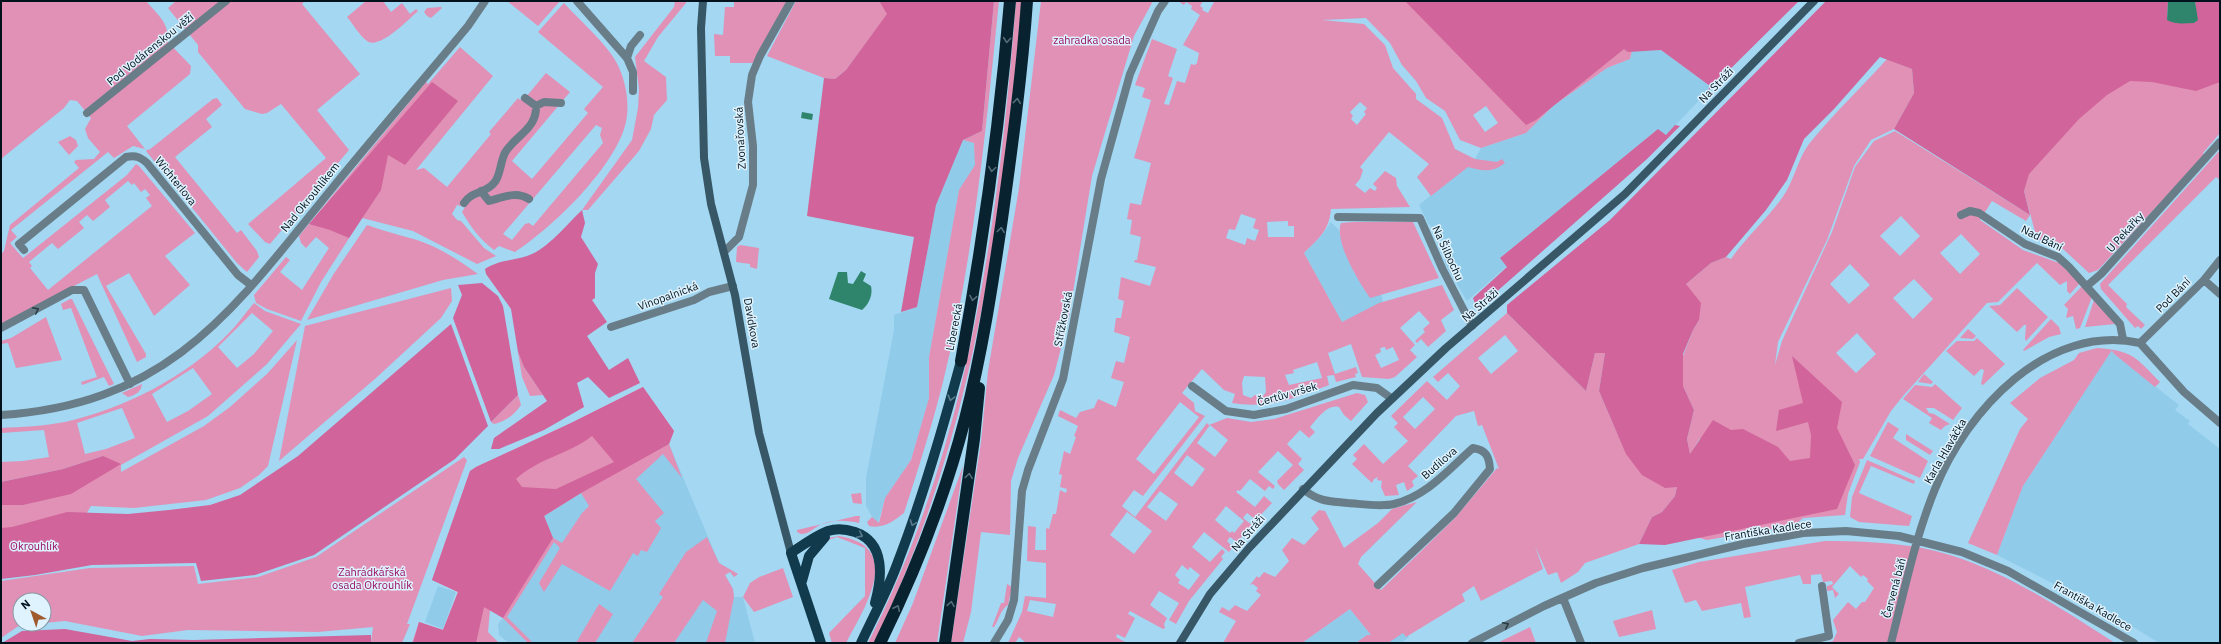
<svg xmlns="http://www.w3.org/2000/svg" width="2221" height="644" font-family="'IBM Plex Sans',sans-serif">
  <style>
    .built { fill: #90cbea }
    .green { fill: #e191b6; fill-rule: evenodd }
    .forest { fill: #d1649a; fill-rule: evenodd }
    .water { fill: #2f846c }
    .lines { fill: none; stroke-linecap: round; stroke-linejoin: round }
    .street { stroke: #687d88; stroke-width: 8 }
    .secondary { stroke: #375666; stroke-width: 8 }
    .primary { stroke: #113b4d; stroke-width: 10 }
    .highway { stroke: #08232f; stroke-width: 12 }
    .oneway { stroke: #536c77 }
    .oneway2 { stroke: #2a3d47 }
    .oneway3 { stroke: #597b8b }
    .labels { text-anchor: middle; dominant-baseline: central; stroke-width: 3; stroke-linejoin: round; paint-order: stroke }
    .park-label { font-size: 11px; fill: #980e63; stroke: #dff3fe }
    .street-label { font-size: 11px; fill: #01121c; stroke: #dff3fe }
  </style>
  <rect width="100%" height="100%" fill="#a3d7f2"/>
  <!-- built -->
  <path class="built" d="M1661,50L1710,86L1708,91L1666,135L1658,129L1500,258L1507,266L1467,301L1445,264V245L1428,223L1419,205L1475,159L1481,148L1526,133L1553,106L1607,68L1630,59L1632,51Z
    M963,140L974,143L976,166L959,190L929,357V398L911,460L885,498L878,523L875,522L866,506V478L894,330V315L917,307L936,205Z
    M1331,222L1339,230L1346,254L1380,290L1383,302L1342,322L1304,253L1322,235Z
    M2112,349L2113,353L2179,405L2175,410L2190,421L2188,424L2220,449V643H2159L2111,613L1997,555L2023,486Z
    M669,444L719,563L738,574L734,577L730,572L725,575L733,589L734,597H743L755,643H509L499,635L498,624L503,618L544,516L581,493Z
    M438,586L456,592L443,629L425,622Z
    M1350,609L1371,635H1367L1356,643H1302Z
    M1401,626L1409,637L1401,643H1376Z"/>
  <!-- green -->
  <path class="green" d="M1,1H146C155,12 172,25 166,40L191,66L190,74L127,126L145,149L133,146L114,158L108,152L11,230L17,237L10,243L23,258L127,175L136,164L139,166L195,233L165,256L190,285L154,316L129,273L106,286L146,354V357L137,362L97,274L1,324V254L4,251L10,225L79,168L74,162L76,160L94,159L100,152L88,138L85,129L91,118L77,101L70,100L64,108L1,159ZM128,181L132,185L134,183L141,192L145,189L150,195L146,198L152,206L48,290L30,268L32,266L29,262L52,243L58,249L84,228L79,222L87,215L93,221L110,207L105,200Z
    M176,1H305L302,4L360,74L317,110L349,150L270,244L265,242L248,224L326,158L281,104L267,113L262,114L245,109L198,52V45L168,8Z
    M366,1H383L391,12L402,3L410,14L416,9L418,11C408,20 379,50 367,41C359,35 353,24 347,17Z
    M507,1H560L538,26Z
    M675,1H686V3L658,37L644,61L666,77L667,100L654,115L651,129L639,151L588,210H582L632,140L638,108L639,89L635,57L674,7Z
    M734,1H787L754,63H730V56H715L714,34L723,35L725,7H734Z
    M796,1H879L888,14L846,70L835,79L824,78L767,56Z
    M994,1H999C986,128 974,257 943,382C932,426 918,470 904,513C894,521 883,529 869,526L867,522L872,517L879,523L885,498L911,460L929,398V357L959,190L975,165L974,143L963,140L982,131Z
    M1016,1H1022C1002,224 973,440 874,643H868C969,445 999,220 1016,1Z
    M1041,1H1153L1134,36L1092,176L1069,317L1054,375L1018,458L1011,481L1010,535L981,532L971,612L963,643H951L981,442L988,371L1019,188Z
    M1178,1H1203L1200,6L1203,8L1202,10L1208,13L1214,2L1212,1H1695L1632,51L1630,59L1607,68L1553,106L1526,133L1481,148L1460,140L1445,111L1426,98L1416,81L1402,65L1390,43L1366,18L1322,20L1364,24L1385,45L1393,68L1416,94V99L1442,118L1455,149L1475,159L1497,162L1502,159L1505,163C1492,173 1482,171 1468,167L1431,196L1417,177L1429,164L1389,132L1360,167L1363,170L1360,179L1355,185L1365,193L1370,188L1375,191L1377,188L1373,184L1385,171L1396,178L1397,186L1410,207L1331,209C1329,231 1319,238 1304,253L1342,322L1379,303L1442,285L1454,310L1441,320L1446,331L1428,347L1421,339L1417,343L1415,341L1425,332L1423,329L1430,323L1419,311L1400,328L1415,345L1410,350L1417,357L1395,377L1389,379L1362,377L1351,344L1328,353L1335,374L1356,367L1358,373L1355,374L1356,377L1336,382L1334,375L1327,376L1329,385C1295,398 1269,409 1232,403L1235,394L1224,390L1202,369L1182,393L1194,403L1195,411L1205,416L1143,496L1134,490L1122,506L1135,517L1207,423L1209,425L1227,418L1251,422L1274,419L1357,393L1365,395L1368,402L1351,421L1344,415L1339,407C1327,404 1318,418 1310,427L1315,432L1309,438L1300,430L1287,444L1302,459L1298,464L1304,470L1284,490L1278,484L1277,481L1293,465L1278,451L1258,472L1275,486L1273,489L1269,486L1265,491L1250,479L1240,491L1238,490L1236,492L1255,507L1264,496L1272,503L1256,520L1247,513L1243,518L1252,525L1237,542L1230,537L1227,541L1233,547L1229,552L1204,532L1192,547L1210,562L1222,549L1225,552L1221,557L1223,559L1189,601L1176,624L1169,620L1179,603L1159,591L1150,605L1167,618L1164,624L1165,628L1163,629L1130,611L1128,614L1135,618L1125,638L1117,634L1116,637L1127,643H1026L1019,637L1015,643H1008L1022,612L1025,596L1046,598V563L1027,561L1028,526L1036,527L1035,550H1046V528L1049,529L1053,514H1056L1060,490L1066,493L1067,489L1060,487L1062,475L1059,474L1064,451L1070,454L1076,437L1074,436L1078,426L1058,416L1060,410L1076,418L1080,412L1094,408L1098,399L1116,407L1124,382L1111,378L1116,361L1124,363L1130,337L1114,332L1116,318H1121L1124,301L1118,299L1121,277L1150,286L1156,267L1134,262L1135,260H1137L1141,237L1130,234L1132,220L1127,219L1130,203L1141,205L1151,163L1134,158L1151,100L1142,97L1145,88L1135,85L1152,39L1177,49L1168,76L1173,78L1164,104L1169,105L1177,81L1185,83L1191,64L1195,65L1197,63L1199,53L1183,45L1200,15L1191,9L1192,6L1186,2L1184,5ZM1360,102L1367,108L1364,112L1366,114L1357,125L1351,119L1353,116L1350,112ZM1486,106L1498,123L1485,132L1473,115ZM1241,214L1256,219L1253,228L1259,230L1255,241L1247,238L1245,245L1226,238L1229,229L1235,230ZM1288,221V226H1294V237H1268L1267,222ZM1385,347L1386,350L1393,347L1399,360L1381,368L1375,355L1381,352L1380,348ZM1317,362L1322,378L1289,385L1285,375L1294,373L1293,370ZM1244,376L1265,377L1266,392L1263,396L1255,395L1251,398L1243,395L1242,383ZM1180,402L1199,417L1154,474L1136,459ZM1210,425L1228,440L1215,457L1197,443ZM1187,455L1205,469L1192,487L1174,473ZM1160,491L1178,504L1166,521L1147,507ZM1226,506L1244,521L1234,533L1232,531L1230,533L1215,520ZM1127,512L1152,531L1134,554L1110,535ZM1182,565L1188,570L1190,567L1200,575L1189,590L1178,583L1180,580L1175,575ZM1030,600L1056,604L1053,617L1027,611Z
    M564,3C579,20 613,49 620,70C627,87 630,108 625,126C612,170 553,227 515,252L499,246L494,250C479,239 471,227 462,212L465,207L457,205L452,214L457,220L461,221L484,248L496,256L477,264L413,231L362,218L321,282L301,321L267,309L256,303L254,295L286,257L290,260L280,272L302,290L329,248L316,237L306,248L301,243L299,236L426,82L428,84L460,47L493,76L416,170L424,168L447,187L491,134L489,132L518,98L520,100L524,95L526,97L546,73L570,92L512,161L532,179L588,113L584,109L603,87L538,32ZM596,125L602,128L600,135L603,143L533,226L529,223L525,224L512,240L503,234Z
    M441,7L442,8L431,18L427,16L424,12L427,8Z
    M1887,59L1912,69L1914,93L1894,129L1871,140L1854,166L1827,240L1778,342L1775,365L1782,341L1832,232L1855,167L1874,141L1895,131L2030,215L2026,221L1992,201L1980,220L2023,250L2059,263L2080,283L2070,294L2067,291V281L2060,285L2037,263L1998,302L1987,303L1903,396L1891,411L1863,459H1859L1860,462L1848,494L1845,515L1803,518L1795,525L1707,540L1696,537L1700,438L1690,455L1687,439L1694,410L1683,386V356L1693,330L1699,320L1686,284L1711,263L1726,257L1731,259C1746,237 1766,220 1782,198C1794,182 1798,158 1809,144C1833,114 1861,88 1887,59ZM1901,216L1920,236L1900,256L1880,236ZM1961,234L1980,254L1960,274L1940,253ZM1850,264L1870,285L1849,304L1830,284ZM1914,279L1933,299L1913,319L1893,298ZM1857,333L1876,354L1856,373L1836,353Z
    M2220,74V133L2203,153L2204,155L2098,270L2089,273L2063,249L2037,239L2024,191L2028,173L2101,77Z
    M217,98L222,105L206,119L212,127L175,157L237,233L241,230L257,251L259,257L247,272L237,263L146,151L148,149L168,174L149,150L213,99Z
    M70,136L76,140L78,146L69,155L58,142Z
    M2220,150V180L2216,177L2108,285L2127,304L2126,307L2145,325L2141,329L2138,326L2135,328L2101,289L2100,284Z
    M1354,222H1413L1439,278L1370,298C1359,282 1334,242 1341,223Z
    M367,225C384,231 400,235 417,240C439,247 460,261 478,274L443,280L307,320L333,275Z
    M740,245L759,248L757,269L750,267V264L736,262L737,247Z
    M2082,286L2092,297L2080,328L2076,329L2073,316L2066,318L2068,309L2064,305Z
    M451,288L452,301L441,318L376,378L279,461L305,326Z
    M2017,288L2048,317L2026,341L2025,339L2026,325H2024L2017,332L1989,306L2000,305Z
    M70,299H72L114,384L109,386L104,377L82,385L81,382L97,377L71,308L63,310L61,304Z
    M2094,300L2115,324L2085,327Z
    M254,303L265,311L301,324L267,364L208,416L121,465V472L204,426L230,407L267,374L297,340L268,466L259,475L240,488L206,500L134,508L91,506L51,572L1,577V505H23L103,456L63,469L1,482V462L23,461L49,457L44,430L1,433V428C22,427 44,426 65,422C125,408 185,378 229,333C238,324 245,313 254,303ZM252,313L273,331L254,354L237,368L218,347ZM193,368L212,394L188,411L167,422L152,394ZM122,408L135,438L106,449L85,454L77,423Z
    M1507,313L1586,391L1595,353H1605L1599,391L1618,435L1677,487L1675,496L1662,512L1652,517L1639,544L1585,563L1578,572L1561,583L1557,572L1548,575L1535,546L1543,569L1481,601L1474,586L1462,594L1465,601L1406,637L1403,633L1388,643H1356L1367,635H1371L1350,609L1302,643H1223L1236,621L1219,612L1222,607L1229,611L1235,605L1247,611L1261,595L1256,591L1258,588L1253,584L1250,585L1257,576L1259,578L1264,572L1275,577L1289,561L1282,550L1292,538L1304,545L1319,529L1311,518L1319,510L1325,511L1344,548L1378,523L1392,509L1417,502L1361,557L1358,564L1381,590L1455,518L1497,468L1499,469L1482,425L1478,426L1474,411L1456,416L1408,466L1418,476L1412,481L1414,486L1407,491L1404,482L1396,485L1399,495L1385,496L1381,487L1382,481L1377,480L1378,477L1374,479L1372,483L1352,464L1357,459L1353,455L1364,444L1383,464L1408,441L1394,427L1398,423L1391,416L1427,381L1447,400L1460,386L1448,373L1438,382L1433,377ZM1505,335L1518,351L1491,374L1478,358ZM1423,397L1435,409L1415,429L1403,417Z
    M46,317L62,360L16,368L8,343L1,344V341L11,338Z
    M2051,319L2059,327L2061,334L2049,337L2024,351L2023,350Z
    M1968,329L1976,336L1973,339L1960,338Z
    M1977,338L2005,364L1983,385L1981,384L1984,370L1981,369L1974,376L1946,351L1957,341H1974Z
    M2097,348C2134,351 2135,357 2160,382L2155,387L2113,353L2112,350L2023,486L1997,555L1968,543L2020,429L2028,419L2010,403L2040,378L2074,360L2079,353Z
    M518,352L524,367L543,395L530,396L522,377Z
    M1924,374L1933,382L1931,384L1918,382Z
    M142,384C141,392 136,395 128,397L122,393Z
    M1935,384L1962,408L1953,420L1934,408H1926L1929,413L1934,414L1950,424L1945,426L1941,430L1929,423L1932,418L1903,399L1915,385L1932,387Z
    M643,387L674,431L669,444L682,478L663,454L636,479L664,513L655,521L661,528L647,552L641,550L638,556L633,553L610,591L562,564L544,592L539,583L560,548L554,542L507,617L533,643H528L503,618L490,610L488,632L499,643H412L419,622L443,630L458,592L432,580L470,471L476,467L571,423ZM581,493L589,506L582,513L562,543L553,538L544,516Z
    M518,395L521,405C513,416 506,421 494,424L491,422Z
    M1888,422L1899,429L1893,438L1928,461L1920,478L1870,456Z
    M1906,434L1933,451L1930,455L1906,440Z
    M464,457L467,460L407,624H410L402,643H371L373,627L318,632L188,630L142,636L65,621L44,623V600H20V624H34L20,625L1,638V581L90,568L194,566L198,584L258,577L316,557Z
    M1867,460L1915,481L1914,484L1871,466L1859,493L1912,516L1909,526L1859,522L1850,517L1852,497Z
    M963,466L937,643H895L913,603Z
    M861,493L862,504L853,503L851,494Z
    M856,516H860L859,523C847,520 829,519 818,526C811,530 809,534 801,534L797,532V530Z
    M839,536C905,547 864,608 846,643H832L829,633L865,596V548L837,537L828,540L829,538Z
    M707,537L719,563L738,574L734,577L730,572L725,575L733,589L734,597L725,643H706L717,611L703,600L674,643H632L663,597L659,594L686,552Z
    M1825,541C1853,541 1882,542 1910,546C1986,557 2052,603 2115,643H1825L1833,641L1837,632L1833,620L1848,602L1856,609L1862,602H1865L1874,588L1867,581L1868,579L1863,575L1861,577L1850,566L1832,587L1839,594L1835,598L1833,590L1827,591V586L1833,584L1832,581L1823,582L1821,574L1811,575V584H1803L1800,575L1745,587L1751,617L1744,618L1741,603L1702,611L1696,600L1685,603L1672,570L1699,562Z
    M783,568L793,597L754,612L743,597L750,583L759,577Z
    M1007,584L1012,587L1008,605C1000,610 999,620 994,627H992L1001,603H1004Z
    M599,604L613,614L595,643H576Z
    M1652,610L1656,629L1619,637L1613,621Z
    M1530,627L1536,643H1497Z"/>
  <!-- forest -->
  <path class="forest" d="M879,1H994L982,131L963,140L936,205L917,307L901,312L914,237L807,216L824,78L835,79L846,70L887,14Z
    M1405,1H1799L1708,91L1710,86L1661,50L1628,52L1624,49L1536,120L1526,125Z
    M1826,1H2168L2167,20L2194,23L2197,20L2195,1H2220V82L2196,91L2152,82L2130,81L2107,95L2079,119L2029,174L2024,191L2030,215L1894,129L1914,93L1912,69L1880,57L1834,109L1804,139L1787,180L1766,210L1726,257L1711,263L1686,284L1701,303L1699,320L1693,330L1683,354V386L1694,410L1687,439L1690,454L1713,420L1731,430L1743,429L1778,447L1790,461L1810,458L1811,435L1808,422L1776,431L1779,410L1803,403L1792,356L1842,402L1837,428L1855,465L1837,509L1665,545L1639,544L1652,517L1662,512L1675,496L1677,487L1665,488L1642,475L1626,454L1599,391L1605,353H1595L1586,391L1507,313V305L1610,220Z
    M432,82L458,101L405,165L388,155L381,190L349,238L330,230L309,224Z
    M1675,125L1680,126L1647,159L1477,309L1473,298L1507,267L1500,258L1658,129L1666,135Z
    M582,210L585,223L581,237L598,264L595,273V298L592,300L607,322L587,336L609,370L628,358L640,383L609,398L588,377L577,383L584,407L544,430L499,449H491L494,438L547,401L524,367L518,352L511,309L486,274L485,269C499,260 512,261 527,256C548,249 566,225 582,210Z
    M482,283L498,296L503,306L518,395L491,422L453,318L462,295L458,285Z
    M451,324L488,426L455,459L314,555L255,575L201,581L196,563L92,565L35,575L1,579V528L12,527L67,512L128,514L169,510L210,505L240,495L298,456Z
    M643,387L674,431L669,444L581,493L544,516L553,538L503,618L484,607L476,643H413L419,622L443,630L458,592L432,580L470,471L476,467L571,423ZM592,436L614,462L556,489L522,487L516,479C537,459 569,454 592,436Z
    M103,456L121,464L71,494L23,505H1V482L63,469Z
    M65,629L132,641L150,639L194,640L371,635V643H2L22,631Z"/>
  <!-- water -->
  <path class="water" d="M2168,1H2195L2198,20L2194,23C2185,23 2176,25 2167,20Z
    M802,112L813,114L812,120L801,118Z
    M861,271L866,274L863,281L871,286C873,295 869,304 862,310L829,299L838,272H847L848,283L853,284Z"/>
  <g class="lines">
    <!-- street -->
    <path class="street" d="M577,1L627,58L633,72V91
      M627,58L631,46L640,35
      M536,106L544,102L561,103
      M87,113L226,1
      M481,191L489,201C504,197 516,191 529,199
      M464,203C473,190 485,194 494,183C501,176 500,160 506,151C517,135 537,128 536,106L525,98
      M1961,215L1970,211L1979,213L2025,244L2058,257L2069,267L2120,324L2123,339
      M1338,217L1420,218L1442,268L1472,326
      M24,250L19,244L126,157C136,155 140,157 147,163L238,275L251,285
      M724,252L739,237L753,185V146L748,102L752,75L760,56L791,1
      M2204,280L2220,294
      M2088,285L2101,274L2220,142
      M611,327L694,300L709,292L733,286
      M1,328L72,290H84L130,384
      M2140,343L2204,280L2220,260
      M2140,343L2184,392L2220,423
      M1192,386L1226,411L1254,415L1286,409L1353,385L1377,388L1391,398
      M1,415C172,404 235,307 334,186C378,132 424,79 468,26L485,1
      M1303,489C1319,502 1329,501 1348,503C1362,504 1381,507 1394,504C1427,496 1449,469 1473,448C1486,450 1489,456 1490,469L1454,513L1378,585
      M1563,598L1581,643
      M994,643L1008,620L1014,600L1022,491L1028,470L1063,379L1101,179L1130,74L1158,11L1165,1
      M1472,643L1544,606L1596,583L1643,568L1743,544L1803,533L1846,531L1899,536L1962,552L2008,571L2134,643
      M1799,643L1829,636L1822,586
      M1891,643C1904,592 1915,538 1935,489C1967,410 2047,323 2140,343"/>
    <!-- secondary -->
    <path class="secondary" d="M703,1L701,28L704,158L711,204L735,295L759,433L791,553
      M1180,643L1210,594L1249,548L1377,413L1446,348L1625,194L1814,1"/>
    <!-- primary -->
    <path class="primary" d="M802,581L809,556L825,537
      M821,643L791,553C803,545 815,536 828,531C837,528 846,529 855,532C886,543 882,578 875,603
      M861,643C874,615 889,588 899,559C924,494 943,428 961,361"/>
    <!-- highway -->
    <path class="highway" d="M961,361C983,242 1000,122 1010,1
      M880,643C915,572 945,496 965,419C982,353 992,287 1002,219C1012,147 1022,74 1027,1
      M945,643L974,439L979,388"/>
  </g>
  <!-- one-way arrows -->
  <defs><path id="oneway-chevron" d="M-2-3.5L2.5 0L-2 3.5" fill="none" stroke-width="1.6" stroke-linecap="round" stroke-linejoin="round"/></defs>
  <g class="oneway">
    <use href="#oneway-chevron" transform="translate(1007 40) rotate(95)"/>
    <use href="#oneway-chevron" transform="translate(1017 101) rotate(-84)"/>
    <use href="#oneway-chevron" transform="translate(992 169) rotate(98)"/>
    <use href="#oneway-chevron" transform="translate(1001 230) rotate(-82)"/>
    <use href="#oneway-chevron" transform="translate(973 298) rotate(101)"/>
    <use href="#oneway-chevron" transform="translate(969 476) rotate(-82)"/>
    <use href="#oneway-chevron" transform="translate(951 604) rotate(-81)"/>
    <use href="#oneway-chevron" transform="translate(897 608) rotate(-65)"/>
  </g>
  <g class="oneway2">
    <use href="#oneway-chevron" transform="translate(36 310) rotate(-27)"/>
    <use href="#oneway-chevron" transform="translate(1506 625) rotate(-26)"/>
  </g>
  <g class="oneway3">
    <use href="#oneway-chevron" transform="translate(951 398) rotate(105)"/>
    <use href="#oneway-chevron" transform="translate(913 523) rotate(110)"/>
    <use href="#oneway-chevron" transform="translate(860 535) rotate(26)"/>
  </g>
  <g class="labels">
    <!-- park labels -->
    <g class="park-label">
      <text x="1092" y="40">zahradka osada</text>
      <text x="34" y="546">Okrouhlík</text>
      <text x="372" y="572">Zahrádkářská<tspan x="372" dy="13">osada Okrouhlík</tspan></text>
    </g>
    <!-- street labels -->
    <g class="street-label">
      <text transform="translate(150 49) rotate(-39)">Pod Vodárenskou věží</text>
      <text transform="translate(1716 85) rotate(-46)">Na Stráži</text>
      <text transform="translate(740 138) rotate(-93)">Zvonařovská</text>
      <text transform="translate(176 181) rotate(51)">Wichterlova</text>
      <text transform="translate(310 197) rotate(-51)">Nad Okrouhlíkem</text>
      <text transform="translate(2125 232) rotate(-48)">U Pekařky</text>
      <text transform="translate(2042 238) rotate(26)">Nad Bání</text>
      <text transform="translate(1448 253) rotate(65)">Na Šilbochu</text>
      <text transform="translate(2173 295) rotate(-45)">Pod Bání</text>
      <text transform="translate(668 296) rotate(-20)">Vinopalnická</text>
      <text transform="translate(1480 305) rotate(-41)">Na Stráži</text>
      <text transform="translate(1063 319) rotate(-79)">Střížkovská</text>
      <text transform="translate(752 323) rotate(80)">Davídkova</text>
      <text transform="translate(954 327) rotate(-79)">Liberecká</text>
      <text transform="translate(1287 394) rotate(-16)">Čertův vršek</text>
      <text transform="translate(1945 451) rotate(-60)">Karla Hlaváčka</text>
      <text transform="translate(1439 463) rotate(-41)">Budilova</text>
      <text transform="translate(1768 530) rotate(-9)">Františka Kadlece</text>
      <text transform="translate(1248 533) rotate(-49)">Na Stráži</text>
      <text transform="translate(1894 588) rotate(-75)">Červená báň</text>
      <text transform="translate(2093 606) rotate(30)">Františka Kadlece</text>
    </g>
  </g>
  <!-- border -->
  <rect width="2221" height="644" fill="none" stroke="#01121c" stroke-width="4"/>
  <!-- north arrow -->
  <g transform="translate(32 612) rotate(320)"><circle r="19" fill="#dff3fe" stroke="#8699a4"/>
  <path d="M0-3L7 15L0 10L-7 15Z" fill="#9f5a2e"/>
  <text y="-6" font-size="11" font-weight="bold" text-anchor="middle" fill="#01121c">N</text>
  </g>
</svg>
